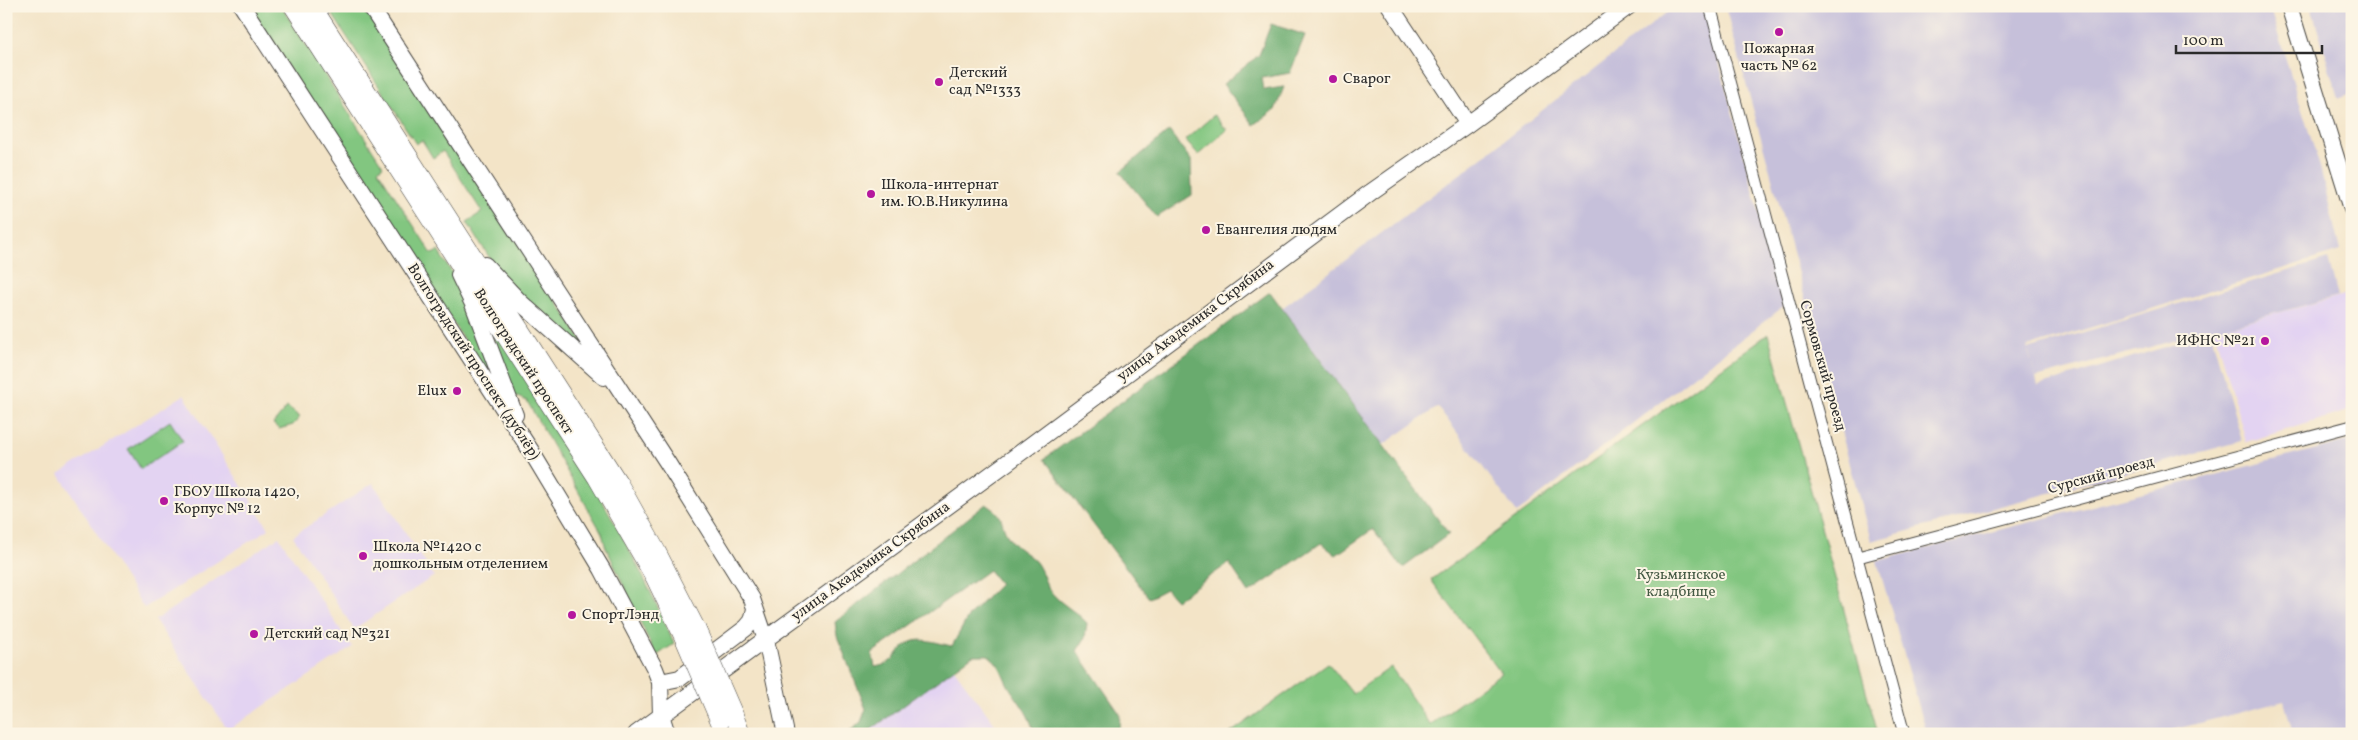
<svg xmlns="http://www.w3.org/2000/svg" width="2358" height="740" font-family="Vollkorn,serif">
  <style>
    .built { fill: #e3d3f2 }
    .industrial { fill: #c6c0da }
    .green { fill: #82c680; stroke: #567856 }
    .forest { fill: #69ab6e; stroke: #4a6b4c; fill-rule: evenodd }
    .lines { fill: none; stroke-linecap: round; stroke-linejoin: round }
    .street-casing { stroke: #494742; stroke-width: 13 }
    .secondary-casing { stroke: #494742; stroke-width: 18 }
    .primary-casing { stroke: #494742; stroke-width: 19 }
    .street { stroke: #fff; stroke-width: 11 }
    .secondary { stroke: #fff; stroke-width: 16 }
    .primary { stroke: #fff; stroke-width: 18 }
    .primary-bridge-casing { stroke: #494742; stroke-width: 19; stroke-linecap: butt }
    .primary-bridge { stroke: #fff; stroke-width: 18 }
    .poi-dot { fill: #b5179e; stroke: #fcf5e5; stroke-width: 2 }
    .labels { text-anchor: middle; dominant-baseline: central; stroke-width: 4; stroke-linejoin: round; paint-order: stroke }
    .poi-label { font-size: 15px; fill: #2b2b2b; stroke: #fcf5e5; text-anchor: start }
    .street-label { font-size: 15px; fill: #2b2b2b; stroke: #fcf5e5 }
    .park-label { font-size: 15px; fill: #455a44; stroke: #fcf5e5 }
  </style>
  <rect width="100%" height="100%" fill="#fcf5e5"/>
  <filter id="ink" filterUnits="userSpaceOnUse"><feTurbulence type="fractalNoise" baseFrequency=".02" numOctaves="2"/><feDisplacementMap in="SourceGraphic" scale="10" xChannelSelector="R" yChannelSelector="G"/><feConvolveMatrix kernelMatrix="1 2 1 2 8 2 1 2 1" color-interpolation-filters="sRGB"/></filter>
  <filter id="wash" filterUnits="userSpaceOnUse"><feTurbulence type="fractalNoise" baseFrequency=".0096" numOctaves="4" result="noise"/><feDisplacementMap in="SourceGraphic" scale="20" xChannelSelector="R" yChannelSelector="G"/><feGaussianBlur stdDeviation="1.12" result="paint"/><feColorMatrix in="noise" values="0 0 0 0 0 0 0 0 0 0 0 0 0 0 0 0 0 1.4 0 .05"/><feComposite in="paint" operator="in"/></filter>
  <g filter="url(#wash)">
    <rect width="100%" height="100%" fill="#f3e4c7"/>
    <!-- built -->
    <path class="built" d="M2348,294L2352,307V410L2246,442L2214,330Z
      M184,395L269,529L144,608L59,474Z
      M373,483L434,576L354,629L293,536Z
      M279,537L352,647L228,730L155,620Z
      M954,669L1002,734H865Z"/>
    <!-- industrial -->
    <path class="industrial" d="M1675,6H1704L1784,306L1517,513L1438,407L1383,445L1282,308L1488,153Z
      M1725,6H2269L2320,167L2340,251L2027,347L2038,386L2211,333L2242,441L1871,541Z
      M2311,6H2352V93L2338,98Z
      M2328,259L2338,296L2036,378L2028,349Z
      M2352,440V734H2293L2284,701L2157,734H1927L1877,561Z"/>
    <!-- green -->
    <path class="green" d="M248,6H281L383,166L378,170L432,254L438,251L465,293L504,402Z
      M327,6H366L585,345L581,351L503,279L467,222L482,212L443,151L433,158L422,140L416,144Z
      M1214,115L1227,130L1198,155L1185,140Z
      M483,308C552,417 624,525 674,644L656,656L605,545L602,533L527,401L513,395Z
      M1768,334L1878,734H1229L1328,663L1353,694L1391,667L1430,725L1501,673L1431,580Z
      M287,407L300,417L293,425L279,429L273,424Z
      M170,421L183,441L141,469L128,449Z"/>
    <!-- forest -->
    <path class="forest" d="M1271,24L1305,35L1290,73L1262,78L1264,90L1284,87L1275,110L1254,125L1223,84L1259,55Z
      M1169,131L1191,160L1192,195L1157,217L1120,172Z
      M1270,292L1449,534L1403,568L1373,529L1336,555L1321,543L1249,593L1229,563L1176,600L1166,589L1149,598L1044,459Z
      M986,504C1005,516 999,518 1007,535C1014,548 1026,552 1035,561C1042,569 1044,581 1049,589C1059,604 1075,610 1087,623L1085,638L1077,651L1120,714L1119,729L1116,734H1035C1028,712 1023,708 1011,690C1001,675 1004,667 988,655H973L865,734H849L851,730L861,722L866,709L837,636L835,622ZM989,570L1000,584L968,617L952,646C940,644 921,636 909,643C894,652 898,663 875,667L872,653Z"/>
  </g>
  <g filter="url(#ink)">
    <g class="lines">
      <defs>
        <path id="street" d="M1710,6L1904,734
          M1858,557L2352,426"/>
        <path id="secondary" d="M242,6L531,451L602,569L655,669L660,682L661,715L667,734
          M370,6L667,462L752,599L766,640L786,734
          M1390,6L1468,124
          M2289,6L2352,209
          M485,265L520,302L604,377
          M459,275L473,304L515,415
          M660,682L680,678L746,628L752,621L755,609
          M636,734L1008,462L1371,192L1468,124L1629,6"/>
        <path id="primary" d="M293,6L597,478L655,578L684,638
          M312,6L618,482L657,552L697,630
          M734,715L741,734"/>
      </defs>
      <!-- street casing -->
      <use href="#street" class="street-casing"/>
      <!-- secondary casing -->
      <use href="#secondary" class="secondary-casing"/>
      <!-- primary casing -->
      <use href="#primary" class="primary-casing"/>
      <!-- street -->
      <use href="#street" class="street"/>
      <!-- secondary -->
      <use href="#secondary" class="secondary"/>
      <!-- primary -->
      <use href="#primary" class="primary"/>
      <defs>
        <path id="primary-bridge" d="M697,630L734,715
          M684,638L720,722"/>
      </defs>
      <!-- primary-bridge casing -->
      <use href="#primary-bridge" class="primary-bridge-casing"/>
      <!-- primary-bridge -->
      <use href="#primary-bridge" class="primary-bridge"/>
    </g>
  </g>
  <!-- markers -->
  <g class="poi-dot">
    <circle cx="1779" cy="32" r="5"/>
    <circle cx="1333" cy="79" r="5"/>
    <circle cx="939" cy="82" r="5"/>
    <circle cx="871" cy="194" r="5"/>
    <circle cx="1206" cy="230" r="5"/>
    <circle cx="2265" cy="341" r="5"/>
    <circle cx="457" cy="391" r="5"/>
    <circle cx="164" cy="501" r="5"/>
    <circle cx="363" cy="556" r="5"/>
    <circle cx="572" cy="615" r="5"/>
    <circle cx="254" cy="634" r="5"/>
  </g>
  <g class="labels">
    <!-- poi labels -->
    <g class="poi-label">
      <text x="1779" y="49" text-anchor="middle">Пожарная<tspan x="1779" dy="17">часть № 62</tspan></text>
      <text x="949" y="73">Детский<tspan x="949" dy="17">сад №1333</tspan></text>
      <text x="1343" y="79">Сварог</text>
      <text x="881" y="185">Школа-интернат<tspan x="881" dy="17">им. Ю.В.Никулина</tspan></text>
      <text x="1216" y="230">Евангелия людям</text>
      <text x="2255" y="341" text-anchor="end">ИФНС №21</text>
      <text x="447" y="391" text-anchor="end">Elux</text>
      <text x="174" y="492">ГБОУ Школа 1420,<tspan x="174" dy="17">Корпус № 12</tspan></text>
      <text x="373" y="547">Школа №1420 с<tspan x="373" dy="17">дошкольным отделением</tspan></text>
      <text x="582" y="615">СпортЛэнд</text>
      <text x="264" y="634">Детский сад №321</text>
    </g>
    <!-- street labels -->
    <g class="street-label">
      <text transform="translate(1196 321) rotate(-37)">улица Академика Скрябина</text>
      <text transform="translate(473 362) rotate(57)">Волгоградский проспект (дублёр)</text>
      <text transform="translate(523 362) rotate(57)">Волгоградский проспект</text>
      <text transform="translate(1822 366) rotate(74)">Сормовский проезд</text>
      <text transform="translate(2101 476) rotate(-15)">Сурский проезд</text>
      <text transform="translate(871 562) rotate(-36)">улица Академика Скрябина</text>
    </g>
    <!-- park labels -->
    <g class="park-label">
      <text x="1681" y="575">Кузьминское<tspan x="1681" dy="17">кладбище</tspan></text>
    </g>
  </g>
  <!-- margin -->
  <rect width="2358" height="740" fill="none" stroke="#fcf5e5" stroke-width="25"/>
  <!-- scale -->
  <path d="M2176 45v8h146v-8" fill="none" stroke="#2b2b2b" stroke-width="2.5"/>
  <text x="2183" y="45" font-size="15" fill="#2b2b2b" stroke="#fcf5e5" stroke-width="4" paint-order="stroke">100 m</text>
</svg>
